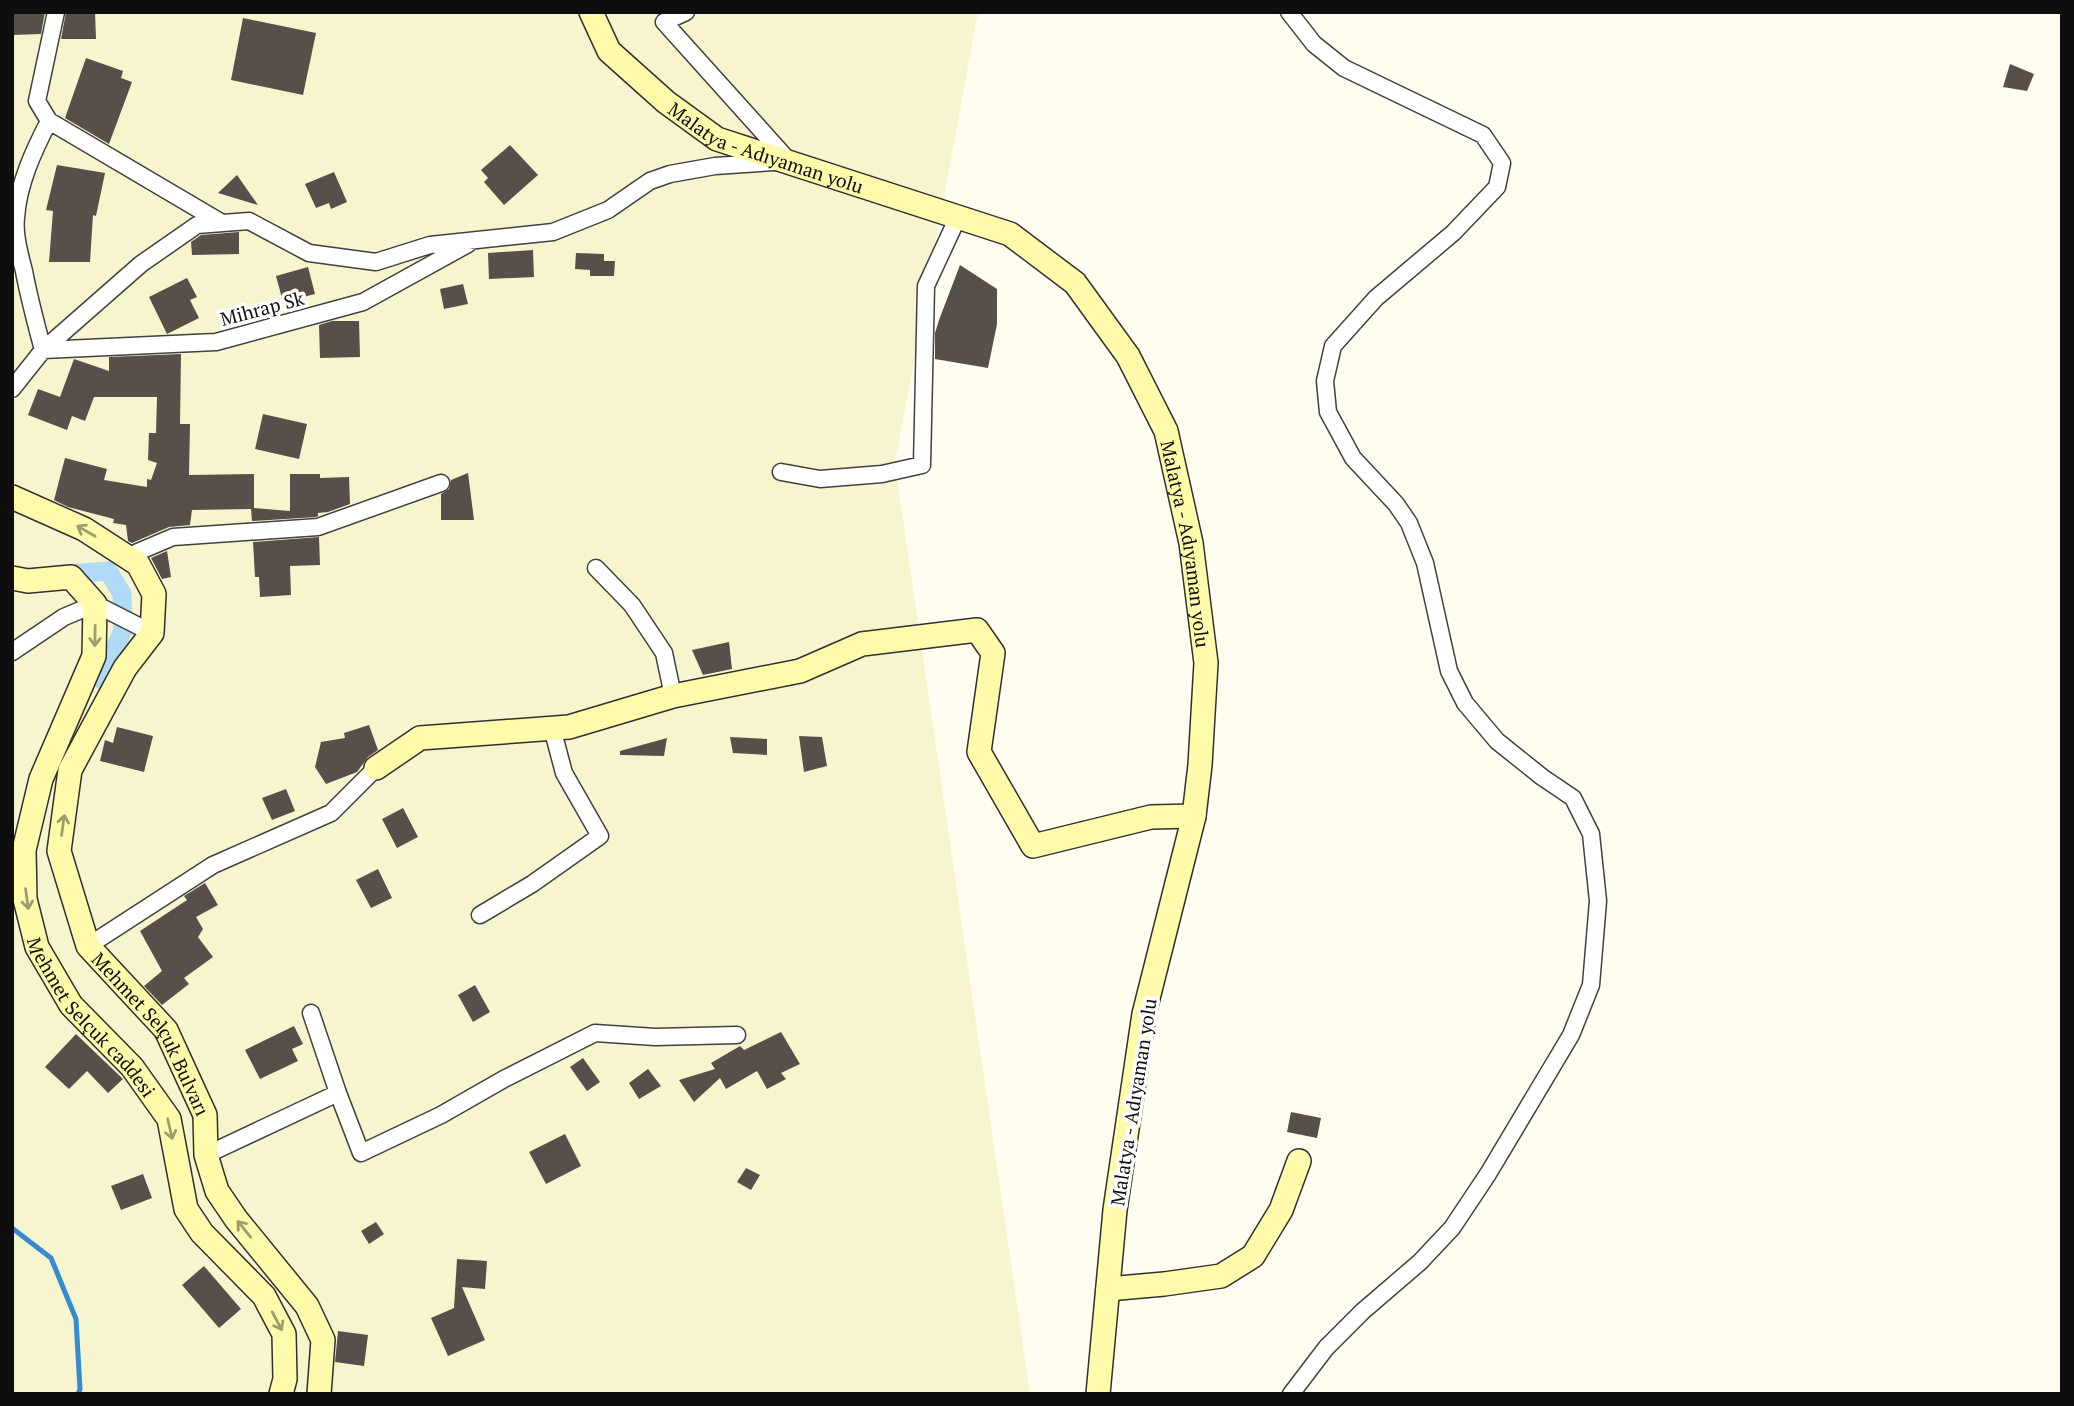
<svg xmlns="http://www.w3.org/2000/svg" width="2074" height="1406" font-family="'PT Serif',serif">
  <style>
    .farmland { fill: #f6f5ce }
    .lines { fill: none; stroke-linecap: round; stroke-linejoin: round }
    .stream { stroke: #358ad2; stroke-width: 5 }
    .canal { stroke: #b1daf8; stroke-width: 19 }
    .building { fill: #57504a }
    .street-casing { stroke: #414141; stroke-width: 19 }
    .secondary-casing { stroke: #303030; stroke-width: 26 }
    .street { stroke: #fff; stroke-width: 16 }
    .secondary { stroke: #fffbaa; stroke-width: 23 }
    .oneway { stroke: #9f9c6c }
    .labels { text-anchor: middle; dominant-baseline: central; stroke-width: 7; stroke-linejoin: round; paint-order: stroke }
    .street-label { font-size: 19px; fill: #0e0e0e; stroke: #fff }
  </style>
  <rect width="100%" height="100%" fill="#fffdef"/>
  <!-- farmland -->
  <path class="farmland" d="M12,12H978L895,464L1030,1394H12Z"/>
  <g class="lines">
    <!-- stream -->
    <path class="stream" d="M12,1228L51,1258L76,1319L80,1389L78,1394"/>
    <!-- canal -->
    <path class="canal" d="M58,575L108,571L122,594L123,630L102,680"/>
  </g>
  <!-- building -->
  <path class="building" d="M12,12H45L41,34L12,35Z
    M66,12H95L96,39H61Z
    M243,18L316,33L303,95L231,80Z
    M86,58L123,71L121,78L132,82L109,144L65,118Z
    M2010,64L2034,74L2027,91L2003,87Z
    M510,145L538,175L504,205L484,182L488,178L481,170Z
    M57,165L105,173L96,216L93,215L90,262H49L53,211L46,210Z
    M334,172L347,202L331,209L329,203L316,208L305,184Z
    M237,175L258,205L218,193Z
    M239,232V254L192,255L191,242L201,235Z
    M533,250L534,277L489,279L488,253Z
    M576,253L604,254V261H615L614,276H590V270L575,269Z
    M960,265L997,289V324L988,368L935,359V333L939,320Z
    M308,267L315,294L283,302L276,276Z
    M187,278L197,297L190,300L199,318L167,334L149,297Z
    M463,284L468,304L444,309L440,289Z
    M332,321H359L360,357L320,358L319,325Z
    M181,354L180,424H190L189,475L254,474V508L290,511V474H320V478L349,477L350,504L328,512L318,513V516L316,517L252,521L251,509L192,510L190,525L169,527L132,543L128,541L126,525L113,523L114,519L68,507L54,500L65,458L107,469L104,480L147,487V479L151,480L157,463L148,460L149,433H156L157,397H94L85,421L72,416L67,430L28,415L38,389L60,397L74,359L109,371V357Z
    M263,414L307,424L299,459L255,449Z
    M468,473L474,520H441V494L449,489L451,480Z
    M319,537L320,565L290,566L291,595L260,597L259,577H255L253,542Z
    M167,551L171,577L162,579L151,558Z
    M729,642L732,669L703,675L692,650Z
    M369,725L378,750L368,757L357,772L326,784L315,767L321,742L345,738L344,733Z
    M117,727L153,736L144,772L100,761L105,740L113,743Z
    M799,736L822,737L827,766L804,772Z
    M730,737L767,739V755L733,753Z
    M667,738L664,756L620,755V751Z
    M286,789L295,811L272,820L262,798Z
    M403,808L418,837L397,848L382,819Z
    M378,869L392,898L371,908L356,880Z
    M205,883L218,905L196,917L203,929L198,937L213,957L184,978L189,984L162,1005L144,986L162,971L140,931L187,900L184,896Z
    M475,985L490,1012L473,1022L458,995Z
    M294,1026L303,1044L292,1049L298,1061L260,1079L245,1050Z
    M781,1032L800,1064L781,1073L786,1079L767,1089L757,1071L726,1089L720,1078L694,1102L679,1080L715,1069L711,1063L740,1046L744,1050Z
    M76,1034L123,1079L108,1093L87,1071L69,1089L45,1067Z
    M583,1058L600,1082L587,1091L570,1067Z
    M648,1069L661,1086L639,1099L629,1083Z
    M1291,1112L1321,1118L1317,1138L1287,1132Z
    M565,1134L581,1166L546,1184L529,1152Z
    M746,1168L760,1175L751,1190L737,1182Z
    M143,1174L152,1198L121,1210L111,1186Z
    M376,1222L384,1234L369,1244L361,1231Z
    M457,1259L487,1261L485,1289L462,1287L485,1340L448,1356L431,1318L454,1308Z
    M204,1266L241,1309L219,1328L182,1285Z
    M338,1331L368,1335L364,1366L335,1362Z"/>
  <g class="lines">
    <defs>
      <path id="street" d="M686,12L664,22L788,160
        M1289,12L1314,44L1344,68L1483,135L1502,163L1497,187L1453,233L1376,298L1333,346L1325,381L1328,412L1353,458L1396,504L1409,523L1425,563L1449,671L1465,703L1497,741L1542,777L1573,798L1591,834L1598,901L1591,985L1571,1035L1488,1174L1452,1228L1420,1262L1363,1311L1326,1348L1291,1394
        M49,121L222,223
        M43,350L216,342L363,302L468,244
        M43,350C36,324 29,298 24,271C20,255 14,235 16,218C18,184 34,150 49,121L37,101L56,12
        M12,389L43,350L141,264L197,225L249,221L309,253L376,262L430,245L553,232L608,210L650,181L670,174L715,166L774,162
        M781,472L820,479L882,474L922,465L926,286L958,217
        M126,557L173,537L318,527L441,483
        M596,568L632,605L664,653L673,696
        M12,652L64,617L95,604L152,633
        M480,915L532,884L600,836L564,773L552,728
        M88,946L213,865L331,813L376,768
        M311,1013L338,1093L361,1153L441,1115L504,1079L595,1033L655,1037L737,1035
        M206,1155L338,1093"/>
      <g id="secondary">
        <path id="s1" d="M591,12L609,51L666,102L717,139L1010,234L1075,283L1128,356L1166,431L1191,543L1206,663L1200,765L1194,816L1144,1014L1115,1210L1098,1394"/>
        <path id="s2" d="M12,497L84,529L138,564L154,594L152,633L125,668L70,770L59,851L88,946L166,1030L205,1115L206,1155L217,1191L236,1219L307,1306L323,1340L319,1394"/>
        <path id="s3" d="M12,578L28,581L71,577L95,604L94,656L41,779L24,850L25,899L37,947L71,1005L132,1067L169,1119L186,1209L202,1233L264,1296L284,1334L285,1379L281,1394"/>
        <path d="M376,768L420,738L569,727L673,696L800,671L862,644L977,630L993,653L979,752L1033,846L1151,817L1194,816"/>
        <path d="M1108,1289L1164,1284L1221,1276L1253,1256L1281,1210L1299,1161"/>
      </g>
    </defs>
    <!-- street casing -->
    <use href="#street" class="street-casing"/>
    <!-- secondary casing -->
    <use href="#secondary" class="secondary-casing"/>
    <!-- street -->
    <use href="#street" class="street"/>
    <!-- secondary -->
    <use href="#secondary" class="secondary"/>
  </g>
  <!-- one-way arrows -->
  <defs><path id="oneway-shaft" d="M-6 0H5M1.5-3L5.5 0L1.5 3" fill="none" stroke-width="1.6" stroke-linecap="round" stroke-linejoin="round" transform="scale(1.75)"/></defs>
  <g class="oneway">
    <use href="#oneway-shaft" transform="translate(86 531) rotate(-150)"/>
    <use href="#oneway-shaft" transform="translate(95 636) rotate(91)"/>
    <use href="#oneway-shaft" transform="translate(63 825) rotate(-82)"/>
    <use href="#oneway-shaft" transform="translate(27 899) rotate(82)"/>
    <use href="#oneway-shaft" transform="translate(170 1129) rotate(77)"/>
    <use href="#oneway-shaft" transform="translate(244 1229) rotate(-129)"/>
    <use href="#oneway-shaft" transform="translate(277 1321) rotate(62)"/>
  </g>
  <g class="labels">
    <!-- street labels -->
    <g class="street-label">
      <text stroke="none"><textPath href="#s1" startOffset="231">Malatya - Adıyaman yolu</textPath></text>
      <text transform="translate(262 308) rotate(-15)">Mihrap Sk</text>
      <text stroke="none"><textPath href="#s1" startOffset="861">Malatya - Adıyaman yolu</textPath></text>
      <text stroke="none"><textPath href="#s3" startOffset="542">Mehmet Selçuk caddesi</textPath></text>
      <text stroke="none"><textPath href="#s2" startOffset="667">Mehmet Selçuk Bulvarı</textPath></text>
      <text transform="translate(1133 1102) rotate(-81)">Malatya - Adıyaman yolu</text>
    </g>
  </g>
  <!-- border -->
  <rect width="2074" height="1406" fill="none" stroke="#0e0e0e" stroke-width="28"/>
</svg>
